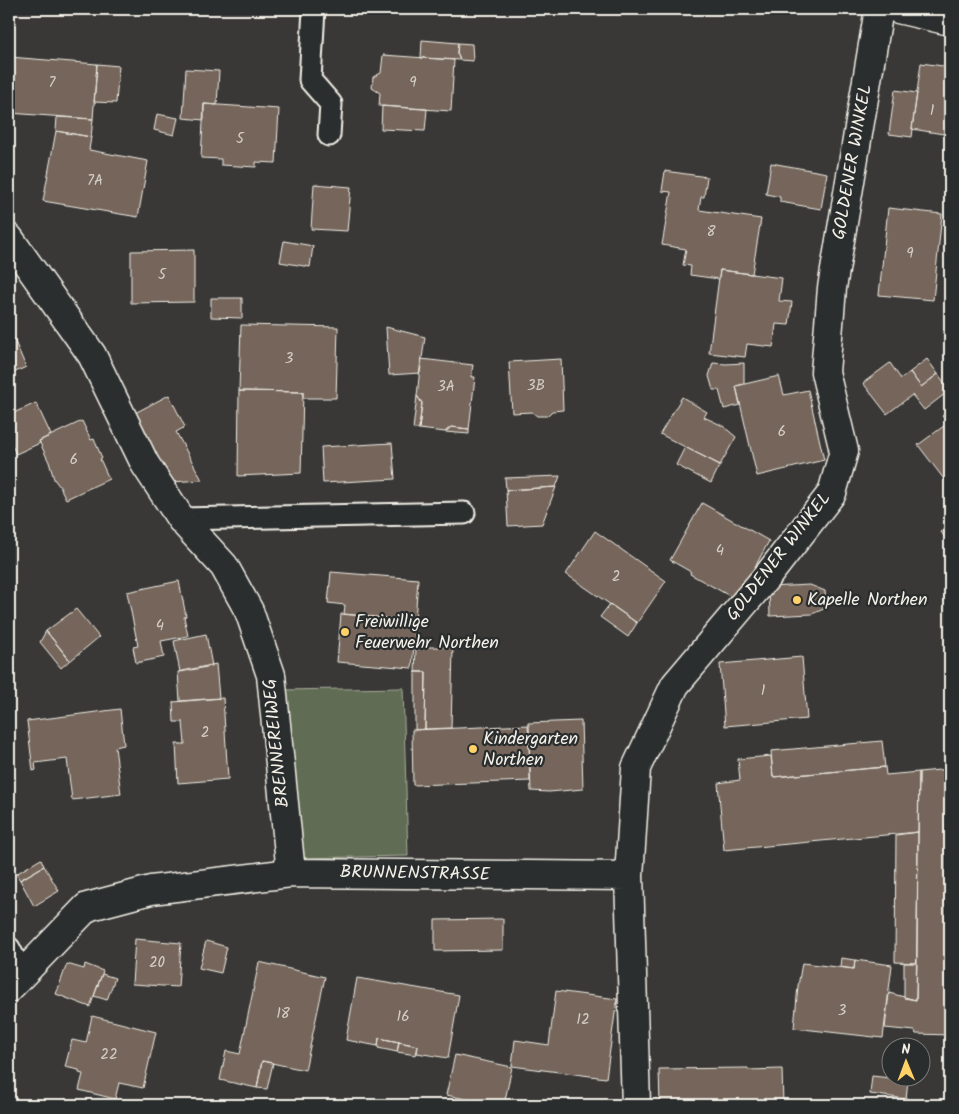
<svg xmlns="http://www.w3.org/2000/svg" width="959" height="1114" font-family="Kalam,sans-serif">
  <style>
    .green { fill: #606c53; stroke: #aaae9e }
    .building { fill: #74655a; stroke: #f4f1e8 }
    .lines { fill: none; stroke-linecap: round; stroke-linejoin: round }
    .lane-casing { stroke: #f4f1e8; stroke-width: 25 }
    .street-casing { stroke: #f4f1e8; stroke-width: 31 }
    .lane { stroke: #2a2d2e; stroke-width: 21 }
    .street { stroke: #2a2d2e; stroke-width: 28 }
    .poi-dot { fill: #ffd166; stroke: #2a2d2e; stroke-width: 2 }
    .labels { text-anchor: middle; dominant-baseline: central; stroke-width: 4.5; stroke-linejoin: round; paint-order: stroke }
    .number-label { font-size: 15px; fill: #d4cec4 }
    .street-label { font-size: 18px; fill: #f4f1e8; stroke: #2a2d2e }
    .poi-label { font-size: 18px; fill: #f4f1e8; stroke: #2a2d2e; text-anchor: start }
  </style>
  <rect width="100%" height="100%" fill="#393837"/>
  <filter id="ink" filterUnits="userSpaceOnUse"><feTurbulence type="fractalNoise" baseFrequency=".02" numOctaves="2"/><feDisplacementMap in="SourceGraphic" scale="10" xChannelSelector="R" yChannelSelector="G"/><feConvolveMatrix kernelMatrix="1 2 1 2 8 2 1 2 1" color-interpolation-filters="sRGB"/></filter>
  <g filter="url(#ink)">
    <!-- green -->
    <path class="green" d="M403,688L408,856L297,858L282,690Z"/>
    <!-- building -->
    <path class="building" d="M422,40L458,43L457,53L460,60L421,58Z
      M458,43L472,44L473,61L460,60L457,53Z
      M383,55L454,60L451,111L379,106L380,93L372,88L373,77L381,73Z
      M9,57L97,64L93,119L9,113Z
      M921,63L950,67V135L912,129Z
      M97,64L119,66L116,103L94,102Z
      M186,69L219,71L217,105L204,104V120L183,118Z
      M895,90L917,93L912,129H913L912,137L889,134Z
      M204,104L279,109L276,163L256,162V167L221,165V159L201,158Z
      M382,106L427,109L425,131L381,129Z
      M157,114L178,118L174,135L154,130Z
      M57,117L93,119L91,137L56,131Z
      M56,131L91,137L89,150L148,161L138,217L43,201Z
      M771,163L827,173L821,209L780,202V197L766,194Z
      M665,171L707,177L704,197H701L699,210L761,219L752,274L720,270L719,279L690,275L691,266L683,265L686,249L662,245L671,192L662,191Z
      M314,184L351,187L347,231L311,229Z
      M888,208L942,214L933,300L879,295Z
      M284,241L313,246L310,267L280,262Z
      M194,250V302L131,303V251Z
      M720,270L782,278L779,301L792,302L789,325L776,324L773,347L747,344L745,357L709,353Z
      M211,298H242V318L211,317Z
      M241,325L338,327L336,398H303V392L239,391Z
      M386,327L425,337L420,373L389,375Z
      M9,328L26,367L9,375Z
      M421,359L473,365L471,377H475L469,429L451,427L445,432L419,429L422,403L417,396Z
      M561,359L563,410L552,411L547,416H537L532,412L512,413L509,362Z
      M927,359L938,374L921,387L910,372Z
      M713,363L726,364L744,363V384L736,386L740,405L724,409L719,390H713L709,376Z
      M890,363L901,379L910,372L921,387L938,374L950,390L924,410L912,395L887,414L863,383Z
      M779,376L784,395L808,390L824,460L757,476L736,386Z
      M239,391L303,392L301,473L238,476Z
      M169,395L185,427L176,432L202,480L171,482L135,413Z
      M417,396L422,403L419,429H413Z
      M682,397L707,412L704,417L723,426L736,437L720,465L660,434Z
      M36,403L51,435L39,441L40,443L16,454L9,439V415Z
      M950,410V487L918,445L948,423L942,416Z
      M82,421L91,440L94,439L102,458L100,459L109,479L66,499L60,487L54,479L49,462L39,441Z
      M451,427L469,429V434L445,432Z
      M392,443L395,479L323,483L321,447Z
      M685,447L720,465L711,483L676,465Z
      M560,476L556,487L506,490L505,478Z
      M556,487L542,524L508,526L506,490Z
      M702,503L769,541L737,600L690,574L691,572L670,560Z
      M950,525V544L941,532Z
      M595,531L666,581L637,623L566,574Z
      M331,572L418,579L415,621L344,614L345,605L328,603Z
      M179,581L186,616L184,617L188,636L161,641L164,657L136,663L133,647L138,646L127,592Z
      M810,585L825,591L826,608L812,614L770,616L769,587Z
      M610,604L637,623L628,637L600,617Z
      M76,609L99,637L70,661L46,631Z
      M341,614L416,621L412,668L337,662Z
      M46,631L70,660L61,668L40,642Z
      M206,634L212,666L180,672L174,641Z
      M416,647H453L451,728L425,729L426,672H415Z
      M802,657L807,719L725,726L720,664Z
      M216,664L219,698L180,701L178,672Z
      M415,672H426L425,729L415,730Z
      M223,698L228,779L178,783L176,744H185L183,722H174L173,702Z
      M120,709L124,745L115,747L121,794L72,800L67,759L35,763L36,770L33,771L27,721Z
      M581,721L583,789L549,792L531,791L528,723Z
      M529,725L530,781L413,785L412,730Z
      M882,741L885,767L773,777L771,751Z
      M771,756L773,777L885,767L886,775L919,772L918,832L724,850L718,783L740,780L738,759Z
      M950,769V1035L916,1034L915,1031L885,1028L889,993L916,1000L919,772Z
      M918,832L917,963L895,962L896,835Z
      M41,859L44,866L20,880L16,874Z
      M44,866L59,891L34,906L20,880Z
      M503,919V950L435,951V920Z
      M135,939L181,943L178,987L132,984Z
      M206,941L227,947L221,973L199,968Z
      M841,958L855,960L854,969L840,967Z
      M855,960L892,965L883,1038L794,1028L798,986L802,963L854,969Z
      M259,962L325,977L305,1070L262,1061L257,1088L220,1080L226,1051L240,1054Z
      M904,963H917L916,1000L904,998Z
      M67,964L84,969L85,964L103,971L90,1007L56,994Z
      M102,974L115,978L107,1000L94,996Z
      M357,978L459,995L448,1058L417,1053L418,1046L399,1042L379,1038L378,1046L346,1040Z
      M556,991L617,999L606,1078L512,1066L515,1040L549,1045Z
      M92,1016L156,1032L143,1088L119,1083L115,1099L79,1090L83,1074L79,1073V1070L65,1067L72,1040L86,1043Z
      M379,1038L399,1042L397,1052L378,1048Z
      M399,1042L418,1046L416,1055L397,1052Z
      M455,1055L512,1067L504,1105H496L446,1095Z
      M262,1061L273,1063L267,1089L257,1088Z
      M748,1068V1070L782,1069L783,1105H660L659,1069Z
      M872,1076L908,1080L906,1099L870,1094Z"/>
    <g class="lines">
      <defs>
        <path id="lane" d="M314,9L310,80L331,104L329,135
          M181,519L464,513
          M9,948L22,974"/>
        <path id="street" d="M898,9L950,21
          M9,238L92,355L145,464L181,519L224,566L249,611L271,675L291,873
          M629,876L636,768L675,685L769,574L832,493L844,451L825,372L832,288L879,9
          M9,988L87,907L151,890L291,873L629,876L636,1105"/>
      </defs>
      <!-- lane casing -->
      <use href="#lane" class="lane-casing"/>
      <!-- street casing -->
      <use href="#street" class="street-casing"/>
      <!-- lane -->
      <use href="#lane" class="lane"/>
      <!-- street -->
      <use href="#street" class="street"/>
    </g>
  </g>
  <!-- markers -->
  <g class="poi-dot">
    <circle cx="797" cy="600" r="5"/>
    <circle cx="345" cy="632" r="5"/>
    <circle cx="473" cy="749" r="5"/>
  </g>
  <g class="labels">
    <!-- number labels -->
    <g class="number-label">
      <text x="52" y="83">7</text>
      <text x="413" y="83">9</text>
      <text x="932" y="111">1</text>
      <text x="240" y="139">5</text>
      <text x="95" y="181">7A</text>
      <text x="711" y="232">8</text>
      <text x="910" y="254">9</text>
      <text x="162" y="275">5</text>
      <text x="289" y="359">3</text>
      <text x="536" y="386">3B</text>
      <text x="446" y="387">3A</text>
      <text x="782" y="432">6</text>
      <text x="74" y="460">6</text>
      <text x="720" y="551">4</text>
      <text x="616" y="577">2</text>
      <text x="160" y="626">4</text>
      <text x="763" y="691">1</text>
      <text x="205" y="733">2</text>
      <text x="157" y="963">20</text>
      <text x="842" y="1011">3</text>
      <text x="283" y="1014">18</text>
      <text x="403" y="1017">16</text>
      <text x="583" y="1020">12</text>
      <text x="109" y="1055">22</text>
    </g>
    <!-- street labels -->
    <g class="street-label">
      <text transform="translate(853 162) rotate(-80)">GOLDENER WINKEL</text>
      <text transform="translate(779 557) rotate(-52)">GOLDENER WINKEL</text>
      <text transform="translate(277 743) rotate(-96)">BRENNEREIWEG</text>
      <text transform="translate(415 874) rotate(1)">BRUNNENSTRASSE</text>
    </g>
    <!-- poi labels -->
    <g class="poi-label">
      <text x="807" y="600">Kapelle Northen</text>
      <text x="355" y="622">Freiwillige<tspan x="355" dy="21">Feuerwehr Northen</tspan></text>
      <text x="483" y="739">Kindergarten<tspan x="483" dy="21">Northen</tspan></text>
    </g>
  </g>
  <!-- margin -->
  <rect width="959" height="1114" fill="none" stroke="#2a2d2e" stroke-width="30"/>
  <rect x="15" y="15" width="929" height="1084" fill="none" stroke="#f4f1e8" stroke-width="2" filter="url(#ink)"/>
  <!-- north arrow -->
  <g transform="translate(906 1062) rotate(359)"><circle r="24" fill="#2a2d2e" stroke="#7b7b78"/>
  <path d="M0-4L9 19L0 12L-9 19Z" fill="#ffd166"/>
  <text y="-8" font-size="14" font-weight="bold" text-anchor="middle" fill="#f4f1e8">N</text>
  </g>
</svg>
